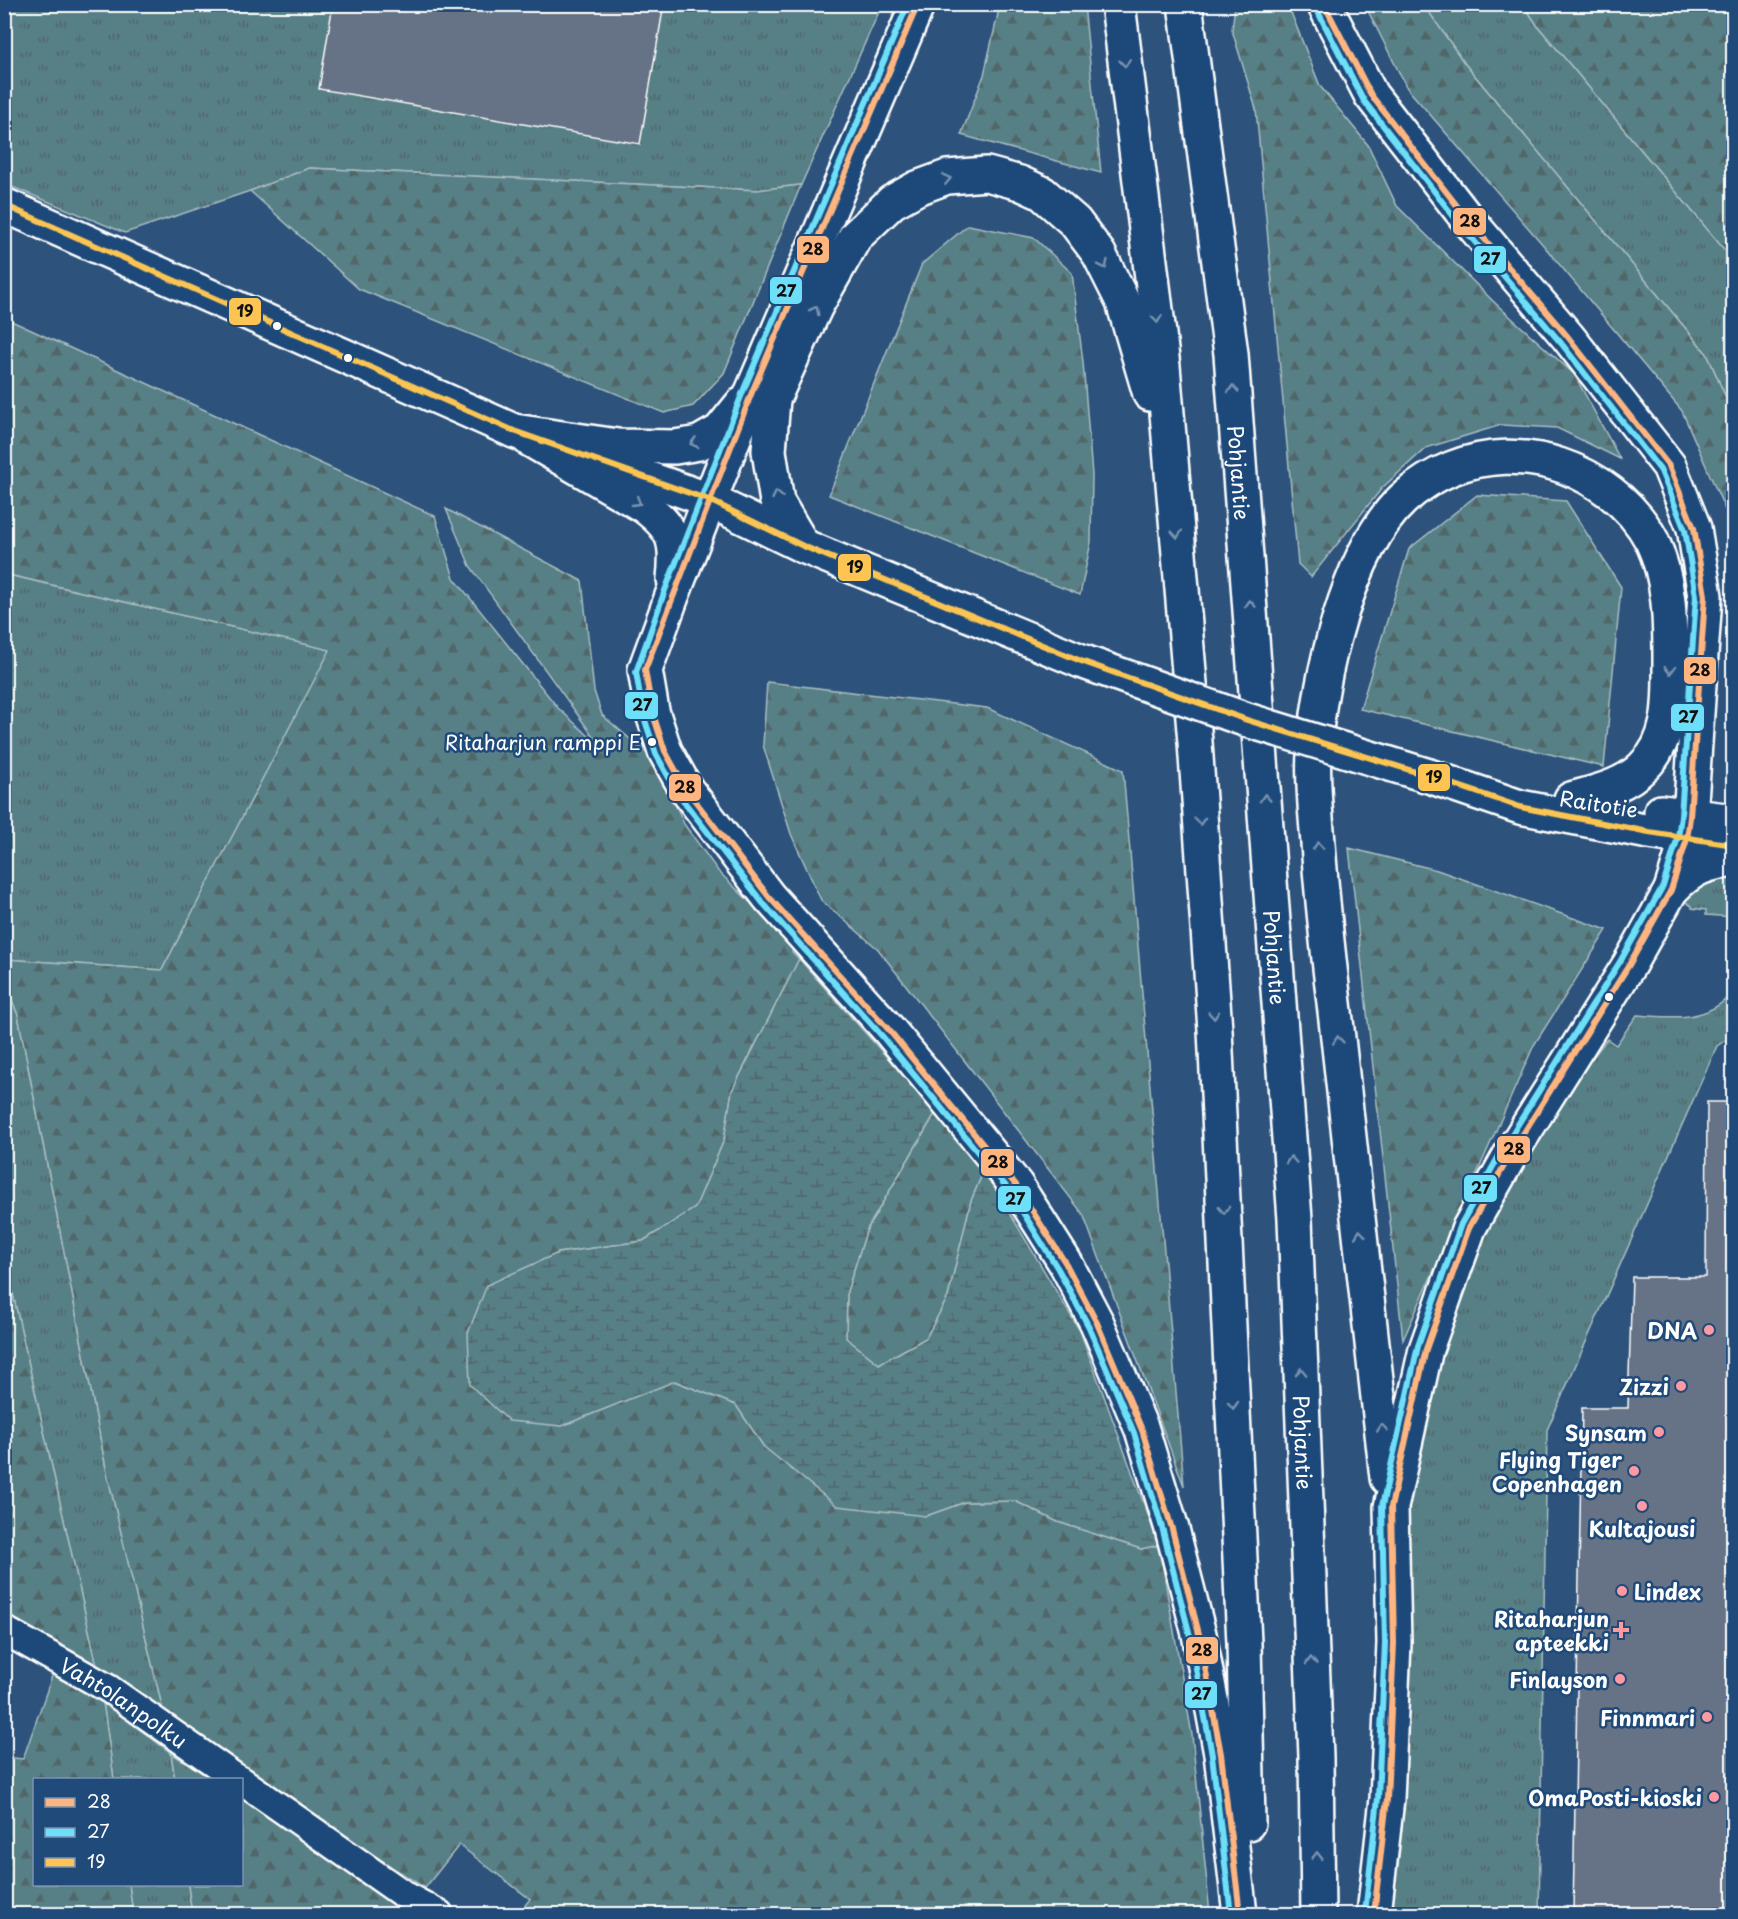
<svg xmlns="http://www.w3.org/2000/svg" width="1738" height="1919" font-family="'Playpen Sans',sans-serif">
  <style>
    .grass { fill: url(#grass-tufts); stroke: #aabfc2; stroke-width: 1.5 }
    .forest { fill: url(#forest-firs); stroke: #aabfc2; stroke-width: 1.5 }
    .wetland { fill: url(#wetland-marsh); stroke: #aabfc2; stroke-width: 1.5 }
    .building { fill: #667285; stroke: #fff; stroke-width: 1.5 }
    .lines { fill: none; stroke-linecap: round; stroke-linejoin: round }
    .minor-casing { stroke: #fff; stroke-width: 32 }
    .major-casing { stroke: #fff; stroke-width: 38 }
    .highway-casing { stroke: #fff; stroke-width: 38 }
    .minor { stroke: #1f4a7a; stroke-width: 27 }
    .major { stroke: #1f4a7a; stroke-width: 33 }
    .highway { stroke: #1f4a7a; stroke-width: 33 }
    .major-bridge-casing { stroke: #fff; stroke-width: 38; stroke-linecap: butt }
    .major-bridge { stroke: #1f4a7a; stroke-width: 33 }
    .bus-1-casing { stroke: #1f4a7a; stroke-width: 10 }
    .bus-2-casing { stroke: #1f4a7a; stroke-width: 10 }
    .bus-3-casing { stroke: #1f4a7a; stroke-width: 10 }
    .bus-1 { stroke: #ffb580; stroke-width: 6 }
    .bus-2 { stroke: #6ddff8; stroke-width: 6 }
    .bus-3 { stroke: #fcc553; stroke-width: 6 }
    .oneway { stroke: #7992af }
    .bus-dot { fill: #fff; stroke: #1f4a7a; stroke-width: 2 }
    .poi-dot { fill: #ff9aa2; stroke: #1f4a7a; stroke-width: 2 }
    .labels { text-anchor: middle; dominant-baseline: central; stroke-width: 5; stroke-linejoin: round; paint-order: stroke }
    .bus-label { font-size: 20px; fill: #fff; stroke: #1f4a7a; text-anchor: end }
    .street-label { font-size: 21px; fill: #fff; stroke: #1f4a7a }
    .poi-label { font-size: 21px; font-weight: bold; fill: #fff; stroke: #1f4a7a; text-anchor: end }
    .line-badge { stroke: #1f4a7a; stroke-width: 2 }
    .pale-badge-label { font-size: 16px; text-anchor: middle; font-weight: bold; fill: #111 }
  </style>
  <defs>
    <pattern id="grass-tufts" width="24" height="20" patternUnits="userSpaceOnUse" patternTransform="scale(1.5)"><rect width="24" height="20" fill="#567f86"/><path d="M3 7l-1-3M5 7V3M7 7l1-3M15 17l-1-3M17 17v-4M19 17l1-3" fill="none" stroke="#516669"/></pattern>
    <pattern id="forest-firs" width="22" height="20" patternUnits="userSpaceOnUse" patternTransform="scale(1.5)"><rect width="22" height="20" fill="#567f86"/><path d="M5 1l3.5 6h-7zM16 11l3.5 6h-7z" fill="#516669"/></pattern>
    <pattern id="wetland-marsh" width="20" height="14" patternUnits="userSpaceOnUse" patternTransform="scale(1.5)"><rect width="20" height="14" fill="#567f86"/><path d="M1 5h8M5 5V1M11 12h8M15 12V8" fill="none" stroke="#516669"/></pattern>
  </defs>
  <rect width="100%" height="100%" fill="#2d527c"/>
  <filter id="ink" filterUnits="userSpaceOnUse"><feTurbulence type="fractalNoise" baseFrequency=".0167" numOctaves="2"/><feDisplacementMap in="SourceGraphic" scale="12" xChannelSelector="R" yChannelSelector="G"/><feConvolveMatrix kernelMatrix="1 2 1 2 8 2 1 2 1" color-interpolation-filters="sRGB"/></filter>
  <g filter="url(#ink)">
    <!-- grass -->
    <path class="grass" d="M4,5H882L801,185L757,190L309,168L250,191L125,233L5,184Z
      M1424,5H1524L1537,25L1733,260V414L1707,354L1465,64Z
      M4,574L331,650L162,970L5,959Z
      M1733,877V917L1706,915V910L1692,908V906L1684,901C1695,885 1715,880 1733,877Z
      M4,982L18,1015L107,1473L166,1723L99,1675L5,1259Z
      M1733,992V1039L1726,1040L1717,1046L1547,1430L1539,1914H1381L1408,1491L1419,1416L1479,1234L1573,1083L1607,1039L1616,1045L1637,1015C1673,1018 1708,1022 1733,992Z
      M103,1702L171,1753L175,1779H114Z
      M129,1885H188L192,1914H133Z"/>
    <!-- forest -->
    <path class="forest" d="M1000,5H1084L1101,173L961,135L984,75Z
      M1235,5H1288L1320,86L1368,145L1397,206L1495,303L1574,374L1620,459L1557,428L1501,425L1426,448L1382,488L1311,577L1298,564L1256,109L1232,30Z
      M1365,5H1424L1465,64L1707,354L1733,414V528L1682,411L1544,246L1407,88Z
      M1524,5H1733V260L1537,25Z
      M309,168L757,190L801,185L724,373L693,406L664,413L359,289L250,191Z
      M968,225L1034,238L1072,273L1083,362L1092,475L1091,542L1080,595L829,495L922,264Z
      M5,318L435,516L454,578L558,708L601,747L470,566L446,509L582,581L594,691L602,715L657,762L684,824L718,871L793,944L792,952L799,959L732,1091L724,1140L695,1209L643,1241L558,1253L562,1426L674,1381L736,1405L764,1447L926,1516L965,1502L1015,1501L1058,1522L1141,1549L1159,1545L1192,1735L1210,1914H518L530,1899L459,1845L425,1888L166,1723L107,1473L18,1015L5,982V959L162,970L330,650L5,574Z
      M1477,495L1566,501L1621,587L1604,767L1360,709L1409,549Z
      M767,682L987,708L1123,770L1184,1486L1083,1214L878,949L821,900L791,834L763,745Z
      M1349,848L1437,870L1607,930L1534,1045L1403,1340Z
      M936,1112L984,1170L971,1201L948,1297L926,1338L879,1364L846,1338L847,1291L867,1229Z
      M5,1259L99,1675L5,1618Z
      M53,1673L103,1702L114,1779L34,1780V1884L129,1885L133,1914H5V1757L23,1759Z
      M171,1753L212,1779H175Z
      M242,1798L422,1914H192L188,1885L242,1884Z"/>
    <!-- wetland -->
    <path class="wetland" d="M799,959L936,1112L867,1229L847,1291L846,1338L879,1364L926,1338L948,1297L971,1201L984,1170L1080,1331L1159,1545L1141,1549L1058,1522L1015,1501L965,1502L926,1516L837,1506L764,1447L736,1405L675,1381L562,1426L509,1421L470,1385L468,1333L487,1285L558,1253L643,1241L695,1208L724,1140L732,1091Z"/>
    <!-- building -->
    <path class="building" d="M333,4H664L640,144L319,89Z
      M1707,1102H1734V1914H1573L1582,1408H1628L1632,1277H1706Z"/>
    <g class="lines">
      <defs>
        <g id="minor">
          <path id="s1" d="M4,1630L109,1689L239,1780"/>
          <path d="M242,1781L406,1896L439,1914"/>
        </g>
        <path id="major" d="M4,205L514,431L709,500L803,546L1081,661
          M1429,776L1520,807L1649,832L1734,845
          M1661,812L1734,821"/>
        <g id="highway">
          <path d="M918,4L752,392L672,596L645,670L652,711L665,751L686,789L769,897L889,1030L1016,1185L1066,1264L1097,1323L1142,1430L1172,1529L1199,1634L1221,1754L1240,1914"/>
          <path d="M1118,4L1163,366L1195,742L1215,1030L1244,1643L1248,1823"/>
          <path id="s2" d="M1185,4L1231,354L1295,1219L1316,1757L1318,1914"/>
          <path d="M1324,4L1371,95L1465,216L1568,337L1669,466L1694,528L1705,596L1690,817L1687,839L1671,890L1629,965L1513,1150L1469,1228L1426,1349L1391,1507L1394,1643L1387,1799L1374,1914"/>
          <path d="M514,431L618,446L675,447L699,443L720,431L741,405"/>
          <path d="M529,439L644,506C675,529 678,542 674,579"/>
          <path d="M803,546L777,502L769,451L773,399L815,308L855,237L892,202L917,188L947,177L987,174L1020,183L1042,193L1075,222L1099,254L1123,302L1150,394"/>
          <path d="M1671,890C1691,869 1705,863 1734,860"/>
          <path d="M1387,1478C1370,1325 1353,1173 1336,1020C1329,961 1322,902 1318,843C1316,814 1312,784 1314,754C1318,682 1348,550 1403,499C1463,445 1547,444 1610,492C1627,505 1642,522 1652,541C1671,581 1670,625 1670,668C1670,703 1671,740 1644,766C1625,786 1597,792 1571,799"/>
        </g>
      </defs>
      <!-- minor casing -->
      <use href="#minor" class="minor-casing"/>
      <!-- major casing -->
      <use href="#major" class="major-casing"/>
      <!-- highway casing -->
      <use href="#highway" class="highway-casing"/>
      <!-- minor -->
      <use href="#minor" class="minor"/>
      <!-- major -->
      <use href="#major" class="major"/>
      <!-- highway -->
      <use href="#highway" class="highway"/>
      <defs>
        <path id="major-bridge" d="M1081,661L1247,720L1429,776"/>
      </defs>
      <!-- major-bridge casing -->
      <use href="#major-bridge" class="major-bridge-casing"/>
      <!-- major-bridge -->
      <use href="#major-bridge" class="major-bridge"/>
      <defs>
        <path id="bus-1" d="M918,4L752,392L645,670L652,711L665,751L686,789L769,897L889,1030L1016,1185L1066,1264L1097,1323L1142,1430L1172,1529L1199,1634L1221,1754L1240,1914
          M1324,4L1371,95L1465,216L1568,337L1669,466L1694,528L1705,596L1690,817L1687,839L1671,890L1629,965L1513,1150L1469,1228L1426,1349L1391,1507L1394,1643L1387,1799L1374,1914"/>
        <path id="bus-2" d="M908,4L744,389L664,593L636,672L643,714L656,754L678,794L762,902L882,1036L1009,1190L1058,1269L1089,1327L1134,1433L1163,1531L1190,1636L1212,1755L1231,1914
          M1316,8L1364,101L1458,222L1561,343L1661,471L1685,530L1696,596L1681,816L1678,837L1663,886L1621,960L1505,1145L1461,1224L1418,1346L1382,1506L1385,1643L1378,1798L1365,1913"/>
        <path id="bus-3" d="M4,205L514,431L709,500L803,546L1081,661L1247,720L1429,776L1520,807L1649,832L1734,845"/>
      </defs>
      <!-- bus-1 casing -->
      <use href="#bus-1" class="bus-1-casing"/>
      <!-- bus-2 casing -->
      <use href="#bus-2" class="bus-2-casing"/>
      <!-- bus-3 casing -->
      <use href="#bus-3" class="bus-3-casing"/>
      <!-- bus-1 -->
      <use href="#bus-1" class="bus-1"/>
      <!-- bus-2 -->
      <use href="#bus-2" class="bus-2"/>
      <!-- bus-3 -->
      <use href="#bus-3" class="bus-3"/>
    </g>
    <!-- one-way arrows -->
    <defs><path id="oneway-chevron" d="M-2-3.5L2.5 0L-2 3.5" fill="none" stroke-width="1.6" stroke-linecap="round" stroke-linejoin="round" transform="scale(1.5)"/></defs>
    <g class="oneway">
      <use href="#oneway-chevron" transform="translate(1125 63) rotate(83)"/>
      <use href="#oneway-chevron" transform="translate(947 179) rotate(-13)"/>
      <use href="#oneway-chevron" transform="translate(1104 265) rotate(64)"/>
      <use href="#oneway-chevron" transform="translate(815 310) rotate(-63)"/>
      <use href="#oneway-chevron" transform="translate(1157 319) rotate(83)"/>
      <use href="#oneway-chevron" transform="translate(1233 389) rotate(-94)"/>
      <use href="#oneway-chevron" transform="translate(694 443) rotate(165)"/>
      <use href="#oneway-chevron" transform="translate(777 495) rotate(-102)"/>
      <use href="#oneway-chevron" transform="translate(637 502) rotate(31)"/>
      <use href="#oneway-chevron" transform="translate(1177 534) rotate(85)"/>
      <use href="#oneway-chevron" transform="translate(1250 604) rotate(-94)"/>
      <use href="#oneway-chevron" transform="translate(1670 670) rotate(90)"/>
      <use href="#oneway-chevron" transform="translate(1265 798) rotate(-94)"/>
      <use href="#oneway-chevron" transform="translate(1200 821) rotate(86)"/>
      <use href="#oneway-chevron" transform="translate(1318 846) rotate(-94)"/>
      <use href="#oneway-chevron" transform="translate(1214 1015) rotate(86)"/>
      <use href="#oneway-chevron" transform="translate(1338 1040) rotate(-96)"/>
      <use href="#oneway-chevron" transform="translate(1291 1160) rotate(-94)"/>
      <use href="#oneway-chevron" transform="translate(1224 1210) rotate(87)"/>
      <use href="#oneway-chevron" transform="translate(1360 1234) rotate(-96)"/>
      <use href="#oneway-chevron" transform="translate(1301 1372) rotate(-92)"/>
      <use href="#oneway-chevron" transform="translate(1233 1405) rotate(87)"/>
      <use href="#oneway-chevron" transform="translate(1382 1428) rotate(-96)"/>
      <use href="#oneway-chevron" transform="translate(1311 1661) rotate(-93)"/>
      <use href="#oneway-chevron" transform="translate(1317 1856) rotate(-91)"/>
    </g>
  </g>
  <!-- markers -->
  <g class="bus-dot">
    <circle cx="277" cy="326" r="5"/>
    <circle cx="348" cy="358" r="5"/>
    <circle cx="652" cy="742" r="5"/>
    <circle cx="1609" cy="997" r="5"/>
  </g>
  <g class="poi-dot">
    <circle cx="1709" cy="1330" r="6"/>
    <circle cx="1681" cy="1386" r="6"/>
    <circle cx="1659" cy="1432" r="6"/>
    <circle cx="1634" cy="1471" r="6"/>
    <circle cx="1642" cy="1506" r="6"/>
    <circle cx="1622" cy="1591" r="6"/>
    <path d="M1618 1621h6v6h6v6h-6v6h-6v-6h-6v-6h6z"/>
    <circle cx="1620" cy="1679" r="6"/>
    <circle cx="1707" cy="1717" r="6"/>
    <circle cx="1714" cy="1797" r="6"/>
  </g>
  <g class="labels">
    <!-- bus labels -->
    <g class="bus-label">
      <text x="641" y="742">Ritaharjun ramppi E</text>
    </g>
    <!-- street labels -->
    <g class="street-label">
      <text stroke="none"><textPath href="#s2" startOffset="472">Pohjantie</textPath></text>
      <text transform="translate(1599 803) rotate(9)">Raitotie</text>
      <text stroke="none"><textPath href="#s2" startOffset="958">Pohjantie</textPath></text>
      <text stroke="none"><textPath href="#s2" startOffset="1444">Pohjantie</textPath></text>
      <text stroke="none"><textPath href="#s1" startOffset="140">Vahtolanpolku</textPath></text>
    </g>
    <!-- poi labels -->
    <g class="poi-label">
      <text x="1697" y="1330">DNA</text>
      <text x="1669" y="1386">Zizzi</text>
      <text x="1647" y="1432">Synsam</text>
      <text x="1622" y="1459">Flying Tiger<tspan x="1622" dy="24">Copenhagen</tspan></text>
      <text x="1642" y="1528" text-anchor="middle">Kultajousi</text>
      <text x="1634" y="1591" text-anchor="start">Lindex</text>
      <text x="1609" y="1618">Ritaharjun<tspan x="1609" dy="24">apteekki</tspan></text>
      <text x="1608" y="1679">Finlayson</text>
      <text x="1695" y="1717">Finnmari</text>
      <text x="1702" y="1797">OmaPosti-kioski</text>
    </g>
  </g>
  <g class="line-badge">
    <rect x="1452" y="207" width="35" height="29" rx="6" fill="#ffb580"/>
    <rect x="796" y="235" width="34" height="29" rx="6" fill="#ffb580"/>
    <rect x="1473" y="245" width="34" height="29" rx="6" fill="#6ddff8"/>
    <rect x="769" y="276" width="34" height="29" rx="6" fill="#6ddff8"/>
    <rect x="228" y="297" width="34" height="29" rx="6" fill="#fcc553"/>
    <rect x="837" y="553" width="35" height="29" rx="6" fill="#fcc553"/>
    <rect x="1683" y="656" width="34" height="29" rx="6" fill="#ffb580"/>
    <rect x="624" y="691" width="35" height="29" rx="6" fill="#6ddff8"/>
    <rect x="1670" y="703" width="35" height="29" rx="6" fill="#6ddff8"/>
    <rect x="1417" y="763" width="34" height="29" rx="6" fill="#fcc553"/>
    <rect x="668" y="773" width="34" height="29" rx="6" fill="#ffb580"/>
    <rect x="1496" y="1135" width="35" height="29" rx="6" fill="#ffb580"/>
    <rect x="980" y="1148" width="35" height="29" rx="6" fill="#ffb580"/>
    <rect x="1463" y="1174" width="35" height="29" rx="6" fill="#6ddff8"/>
    <rect x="997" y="1185" width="35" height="28" rx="6" fill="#6ddff8"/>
    <rect x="1185" y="1636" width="34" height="29" rx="6" fill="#ffb580"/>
    <rect x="1184" y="1680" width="34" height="29" rx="6" fill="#6ddff8"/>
  </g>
  <g class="pale-badge-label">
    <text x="1470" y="227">28</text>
    <text x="813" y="255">28</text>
    <text x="1490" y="265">27</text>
    <text x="786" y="297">27</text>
    <text x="245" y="317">19</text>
    <text x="855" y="573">19</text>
    <text x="1700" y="676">28</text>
    <text x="642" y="711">27</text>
    <text x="1688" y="723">27</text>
    <text x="1434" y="783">19</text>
    <text x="685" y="793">28</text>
    <text x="1514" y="1155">28</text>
    <text x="998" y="1168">28</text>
    <text x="1481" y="1194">27</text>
    <text x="1015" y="1205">27</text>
    <text x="1202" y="1656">28</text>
    <text x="1201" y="1700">27</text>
  </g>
  <!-- margin -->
  <rect width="1738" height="1919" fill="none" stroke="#1f4a7a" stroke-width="24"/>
  <rect x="12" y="12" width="1714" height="1895" fill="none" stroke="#fff" stroke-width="2" filter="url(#ink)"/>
  <!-- legend -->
  <rect x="33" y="1778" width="210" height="108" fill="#1f4a7a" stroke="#7992af" stroke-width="1.5"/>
  <rect x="45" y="1798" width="30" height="9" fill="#ffb580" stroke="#7992af" stroke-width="1.5"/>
  <text x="87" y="1808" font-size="18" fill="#ffffff">28</text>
  <rect x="45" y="1828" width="30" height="9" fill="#6ddff8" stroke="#7992af" stroke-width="1.5"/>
  <text x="87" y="1838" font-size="18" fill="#ffffff">27</text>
  <rect x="45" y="1858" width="30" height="9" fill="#fcc553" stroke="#7992af" stroke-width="1.5"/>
  <text x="87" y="1868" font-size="18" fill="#ffffff">19</text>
</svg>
